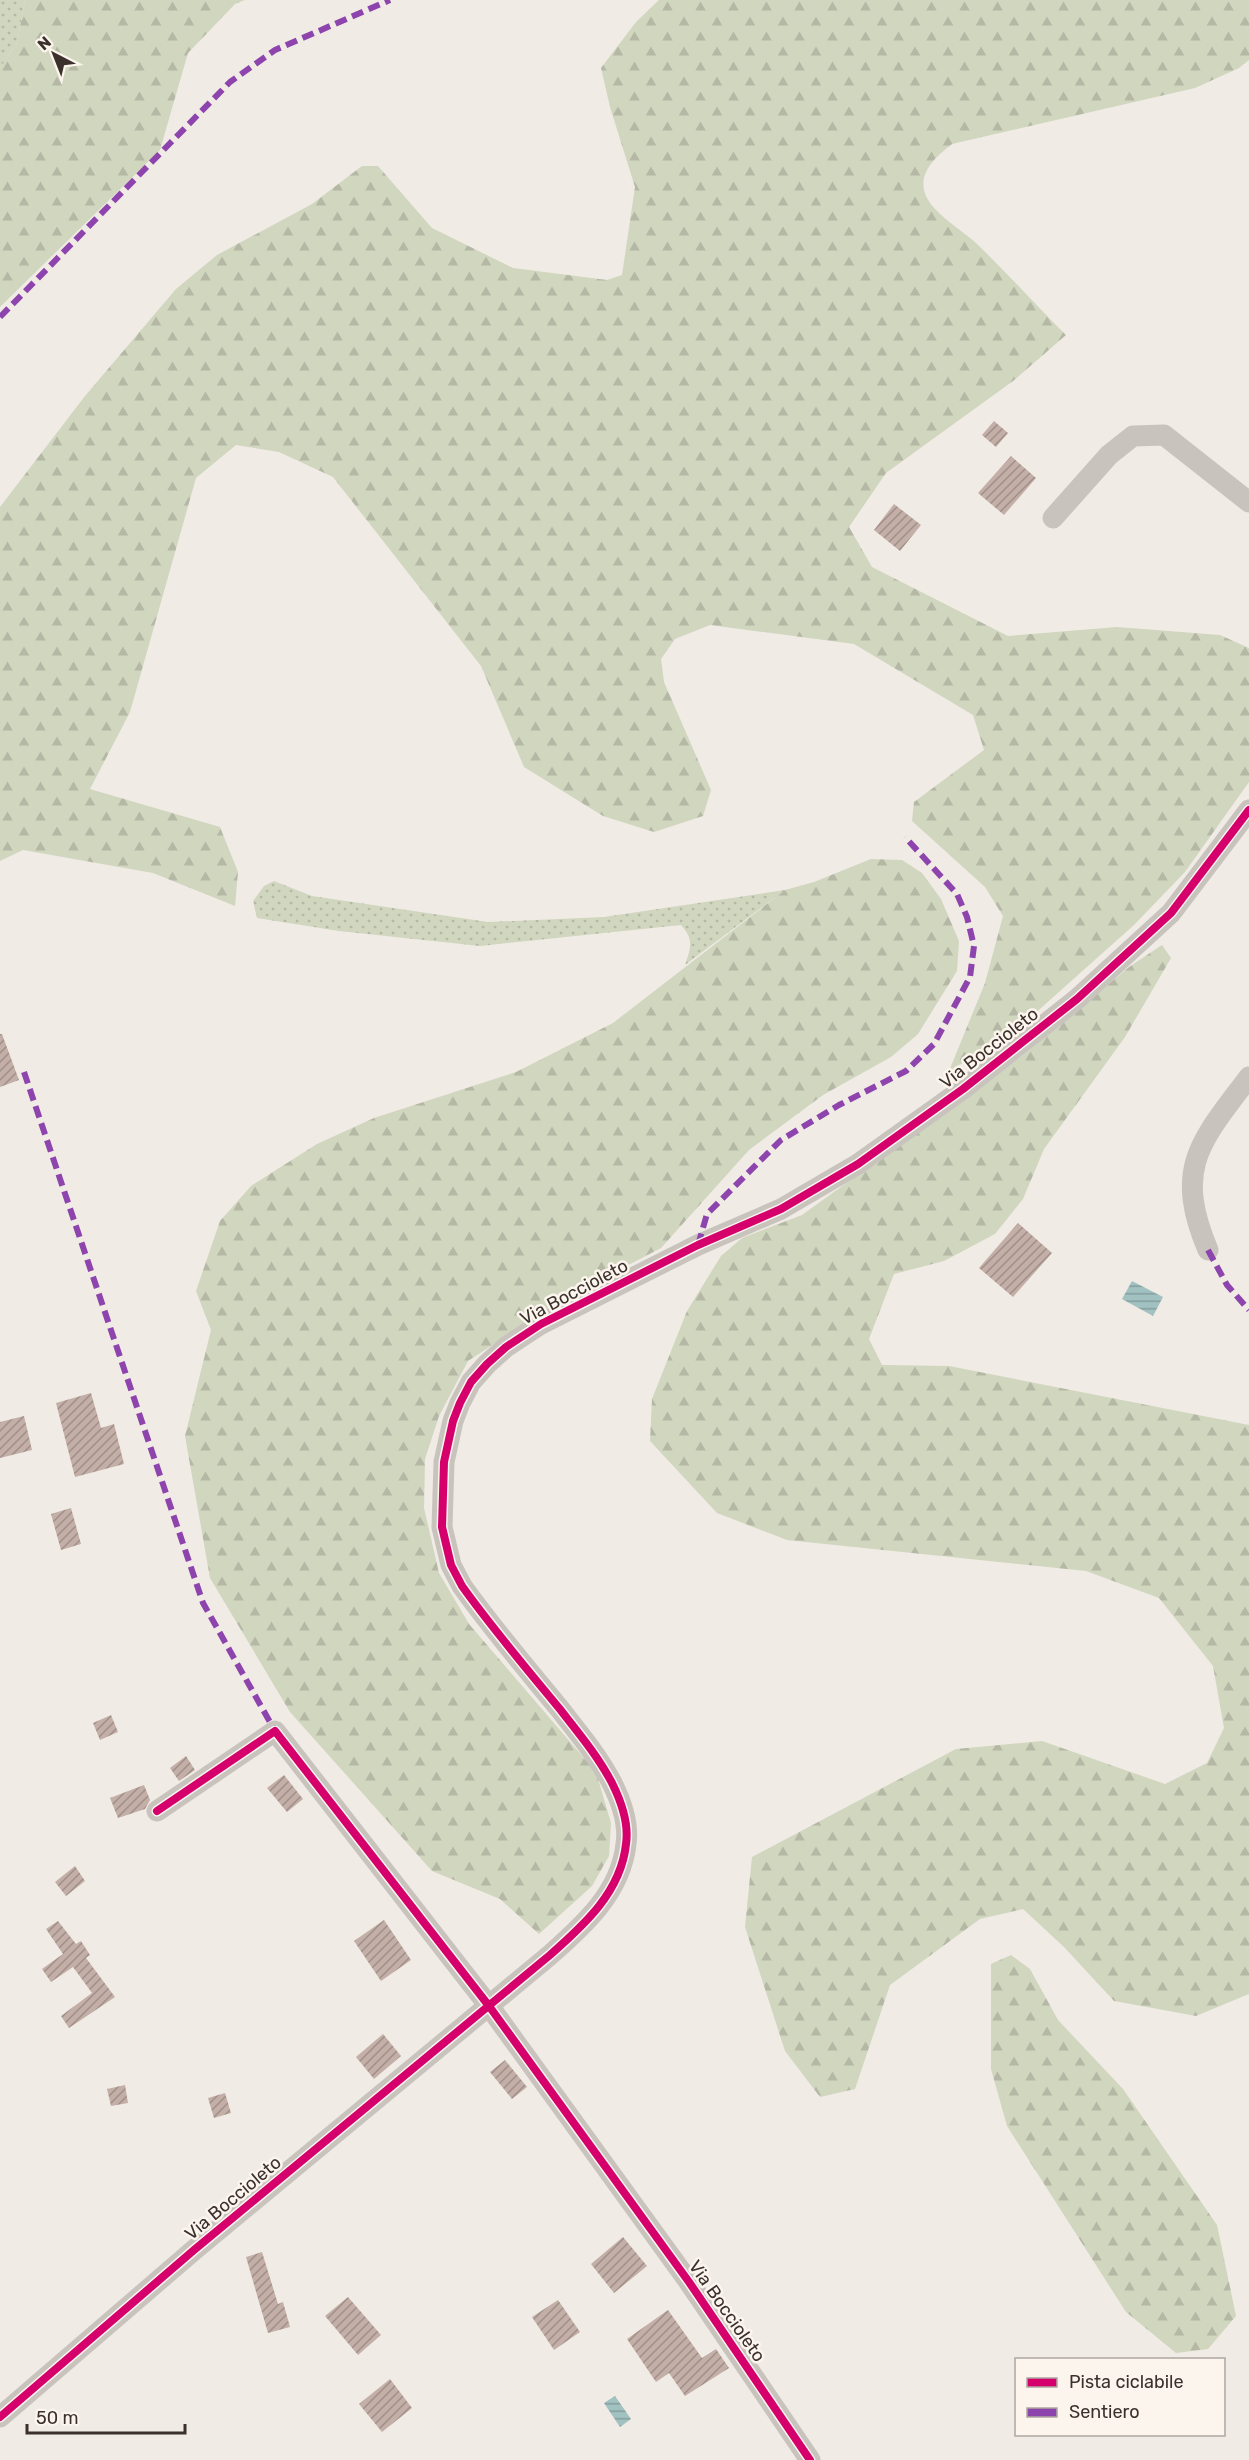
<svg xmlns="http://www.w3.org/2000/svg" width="1249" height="2460" font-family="Rubik,sans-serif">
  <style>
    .grass { fill: url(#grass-dots) }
    .forest { fill: url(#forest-firs) }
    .water { fill: url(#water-rules) }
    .building { fill: url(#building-hatch) }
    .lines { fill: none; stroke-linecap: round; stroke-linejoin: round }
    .minor { stroke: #c9c3be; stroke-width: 21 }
    .quiet { stroke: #8e44ad; stroke-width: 6; stroke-dasharray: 12 6; stroke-linecap: butt }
    .cycleway-casing { stroke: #fbf5ee; stroke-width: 11 }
    .cycleway { stroke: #d6006c; stroke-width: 8 }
    .labels { text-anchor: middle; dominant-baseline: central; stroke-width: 5; stroke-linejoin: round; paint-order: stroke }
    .street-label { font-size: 18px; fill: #3b302b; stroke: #fbf5ee }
  </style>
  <defs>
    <pattern id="grass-dots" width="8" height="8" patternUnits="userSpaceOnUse" patternTransform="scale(1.5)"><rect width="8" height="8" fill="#d1d6bf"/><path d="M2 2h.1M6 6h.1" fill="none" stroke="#b4b8a4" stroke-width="1.8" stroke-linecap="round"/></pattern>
    <pattern id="forest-firs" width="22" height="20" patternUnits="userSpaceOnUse" patternTransform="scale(1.5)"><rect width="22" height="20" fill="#d1d6bf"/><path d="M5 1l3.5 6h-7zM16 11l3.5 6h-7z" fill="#b4b8a4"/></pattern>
    <pattern id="water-rules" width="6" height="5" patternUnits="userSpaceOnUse" patternTransform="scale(1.5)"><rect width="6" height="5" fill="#a1c2c1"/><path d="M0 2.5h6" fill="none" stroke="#849e9d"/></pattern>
    <pattern id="building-hatch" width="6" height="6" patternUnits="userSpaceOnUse" patternTransform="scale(1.5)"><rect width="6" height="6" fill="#c3afa7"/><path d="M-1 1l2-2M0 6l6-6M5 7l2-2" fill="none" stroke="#a08f88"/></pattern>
  </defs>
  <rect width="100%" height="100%" fill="#f0ebe5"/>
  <!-- grass -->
  <path class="grass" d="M0,0H25L17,43L0,68Z
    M274,881L312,896L488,922L604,917L785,890L685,965C691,948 694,939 681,925L480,946L339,931L257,918L253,901L264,886Z"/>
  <!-- forest -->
  <path class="forest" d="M25,0H245L235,4L188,53L160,150L0,307V68L17,43Z
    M659,0H1249V60L1239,68L1195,88L952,144C937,156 916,173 926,196C934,214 962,230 976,243C1007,273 1036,305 1066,335L1013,381L886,473L849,527L872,567L1008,636L1117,627L1220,635L1249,648V782L1185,872L1134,925L1013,1033L949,1071L985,983L1003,916L985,887L912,821L914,802L984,750L973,715L854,644L710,625L675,639L661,659L664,682L711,790L703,816L654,832L603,816L524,767L481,666L333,477L279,452L236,445L196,478L130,712L90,789L220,827L238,872L235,906L153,873L23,850L0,861V507L85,396L176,289L217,255L312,204L362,166H378L432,228L513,268L607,280L622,275L635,187L610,107L601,68L636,22Z
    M871,859L902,860L922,873L941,899L959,941L957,971L918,1034L891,1057L823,1095L749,1150L661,1248L561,1300L468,1361L439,1416L425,1459L424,1508L439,1573L469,1624L596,1772L611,1823L609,1856L592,1886L539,1934L500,1899L432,1871L290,1712L210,1578L185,1436L211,1330L196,1291L220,1221L251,1186L317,1144L374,1118L516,1072L613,1023L785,890L814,882Z
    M1162,945L1171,958L1125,1037L1044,1149L1023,1199L995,1234L944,1261L894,1274L869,1339L882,1365L949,1366L1249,1425V1994L1196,2016L1114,2001L1064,1947L1023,1909L980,1919L890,1985L855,2089L820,2097L785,2051L745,1927L752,1857L956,1749L1042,1741L1165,1784L1207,1763L1224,1728L1213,1666L1159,1598L1086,1571L787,1540L717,1513L650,1441L652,1399L687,1311L721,1256L742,1238L802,1215L1022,1056L1129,967Z
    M1011,1955L1030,1969L1058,2020L1123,2089L1217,2225L1236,2316L1208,2349L1176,2353L1126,2312L1007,2126L991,2069V1964Z"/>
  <!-- water -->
  <path class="water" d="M1132,1281L1163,1297L1153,1316L1122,1299Z
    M615,2396L631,2419L620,2427L604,2403Z"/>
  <!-- building -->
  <path class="building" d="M994,421L1008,433L996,447L982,435Z
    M1011,456L1036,478L1004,515L978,493Z
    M894,504L921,525L900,551L874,530Z
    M0,1034H2L19,1080L0,1087Z
    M1018,1223L1052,1253L1013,1297L979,1268Z
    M91,1393L101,1428L114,1424L124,1464L75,1477L56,1403Z
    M24,1416L32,1450L0,1458V1422Z
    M71,1508L81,1544L61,1550L51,1514Z
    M111,1715L118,1732L100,1740L93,1723Z
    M186,1756L195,1770L179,1781L170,1768Z
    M284,1775L303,1799L287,1812L267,1788Z
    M144,1785L150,1800L145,1809L118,1818L110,1798Z
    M75,1866L85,1881L66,1896L55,1882Z
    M384,1920L411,1960L381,1981L354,1941Z
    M58,1921L76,1944L81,1941L90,1955L86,1958L115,1997L69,2028L61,2016L92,1993L73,1967L51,1982L42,1969L63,1954L46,1929Z
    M383,2034L401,2056L374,2079L356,2057Z
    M505,2060L527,2087L512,2099L490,2072Z
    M125,2085L128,2103L111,2106L107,2089Z
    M225,2093L231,2113L214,2118L208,2098Z
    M623,2237L647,2266L614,2293L591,2264Z
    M262,2252L278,2304L283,2302L290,2327L268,2333L246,2257Z
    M348,2297L381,2335L358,2355L325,2316Z
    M558,2300L580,2332L554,2350L532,2317Z
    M668,2310L702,2358L716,2349L729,2368L685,2396L669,2373L656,2382L627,2339Z
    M390,2379L412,2408L382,2432L359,2404Z"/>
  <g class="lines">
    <!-- minor -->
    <path class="minor" d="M1053,518L1109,455L1133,436L1164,435L1249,502
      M1208,1250C1173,1167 1201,1141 1249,1077
      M157,1811L275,1731L489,2006L689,2282L810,2460
      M0,2417L194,2250L550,1955C584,1925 621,1892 626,1844C629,1824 621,1801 612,1783C598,1756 577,1731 559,1708C526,1668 492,1628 462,1586L451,1565L442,1527L444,1462L453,1421L460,1403L471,1382L487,1364L506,1347L541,1324L698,1245L781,1209L858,1164L963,1089L1077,999L1171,913L1249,810"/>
    <!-- quiet -->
    <path class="quiet" d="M0,317L230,82L275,50L390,0
      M24,1072L203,1603L275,1731
      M698,1245L707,1214L781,1140L839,1105L906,1071L934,1044L970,977L974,946L967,917L957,894L905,837
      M1208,1250L1227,1285L1249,1310"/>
    <defs>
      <path id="cycleway" d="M157,1811L275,1731L489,2006L689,2282L810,2460
        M0,2417L194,2250L550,1955C584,1925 621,1892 626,1844C629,1824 621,1801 612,1783C598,1756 577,1731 559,1708C526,1668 492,1628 462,1586L451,1565L442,1527L444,1462L453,1421L460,1403L471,1382L487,1364L506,1347L541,1324L698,1245L781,1209L858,1164L963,1089L1077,999L1171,913L1249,810"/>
    </defs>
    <!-- cycleway casing -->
    <use href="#cycleway" class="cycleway-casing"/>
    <!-- cycleway -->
    <use href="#cycleway" class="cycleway"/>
  </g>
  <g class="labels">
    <!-- street labels -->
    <g class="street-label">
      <text transform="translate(989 1048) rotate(-38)">Via Boccioleto</text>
      <text transform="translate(574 1292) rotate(-28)">Via Boccioleto</text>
      <text transform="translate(233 2198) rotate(-40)">Via Boccioleto</text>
      <text transform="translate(727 2311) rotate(55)">Via Boccioleto</text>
    </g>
  </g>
  <!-- legend -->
  <rect x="1015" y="2358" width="210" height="78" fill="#fbf5ee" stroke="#aea6a0" stroke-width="1.5"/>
  <rect x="1027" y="2378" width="30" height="9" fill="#d6006c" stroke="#aea6a0" stroke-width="1.5"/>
  <text x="1069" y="2388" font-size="18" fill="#3b302b">Pista ciclabile</text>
  <rect x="1027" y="2408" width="30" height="9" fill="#8e44ad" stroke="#aea6a0" stroke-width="1.5"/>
  <text x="1069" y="2418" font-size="18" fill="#3b302b">Sentiero</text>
  <!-- north arrow -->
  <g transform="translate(54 54) rotate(318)" stroke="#fbf5ee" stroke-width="4.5" paint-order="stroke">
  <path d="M0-4.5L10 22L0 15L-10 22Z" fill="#3b302b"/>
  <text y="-9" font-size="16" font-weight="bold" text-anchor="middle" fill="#3b302b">N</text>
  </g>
  <!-- scale -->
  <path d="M27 2424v9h158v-9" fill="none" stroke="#3b302b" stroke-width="3"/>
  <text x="36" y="2424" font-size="18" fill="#3b302b" stroke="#fbf5ee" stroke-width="4.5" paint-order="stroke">50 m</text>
</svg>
